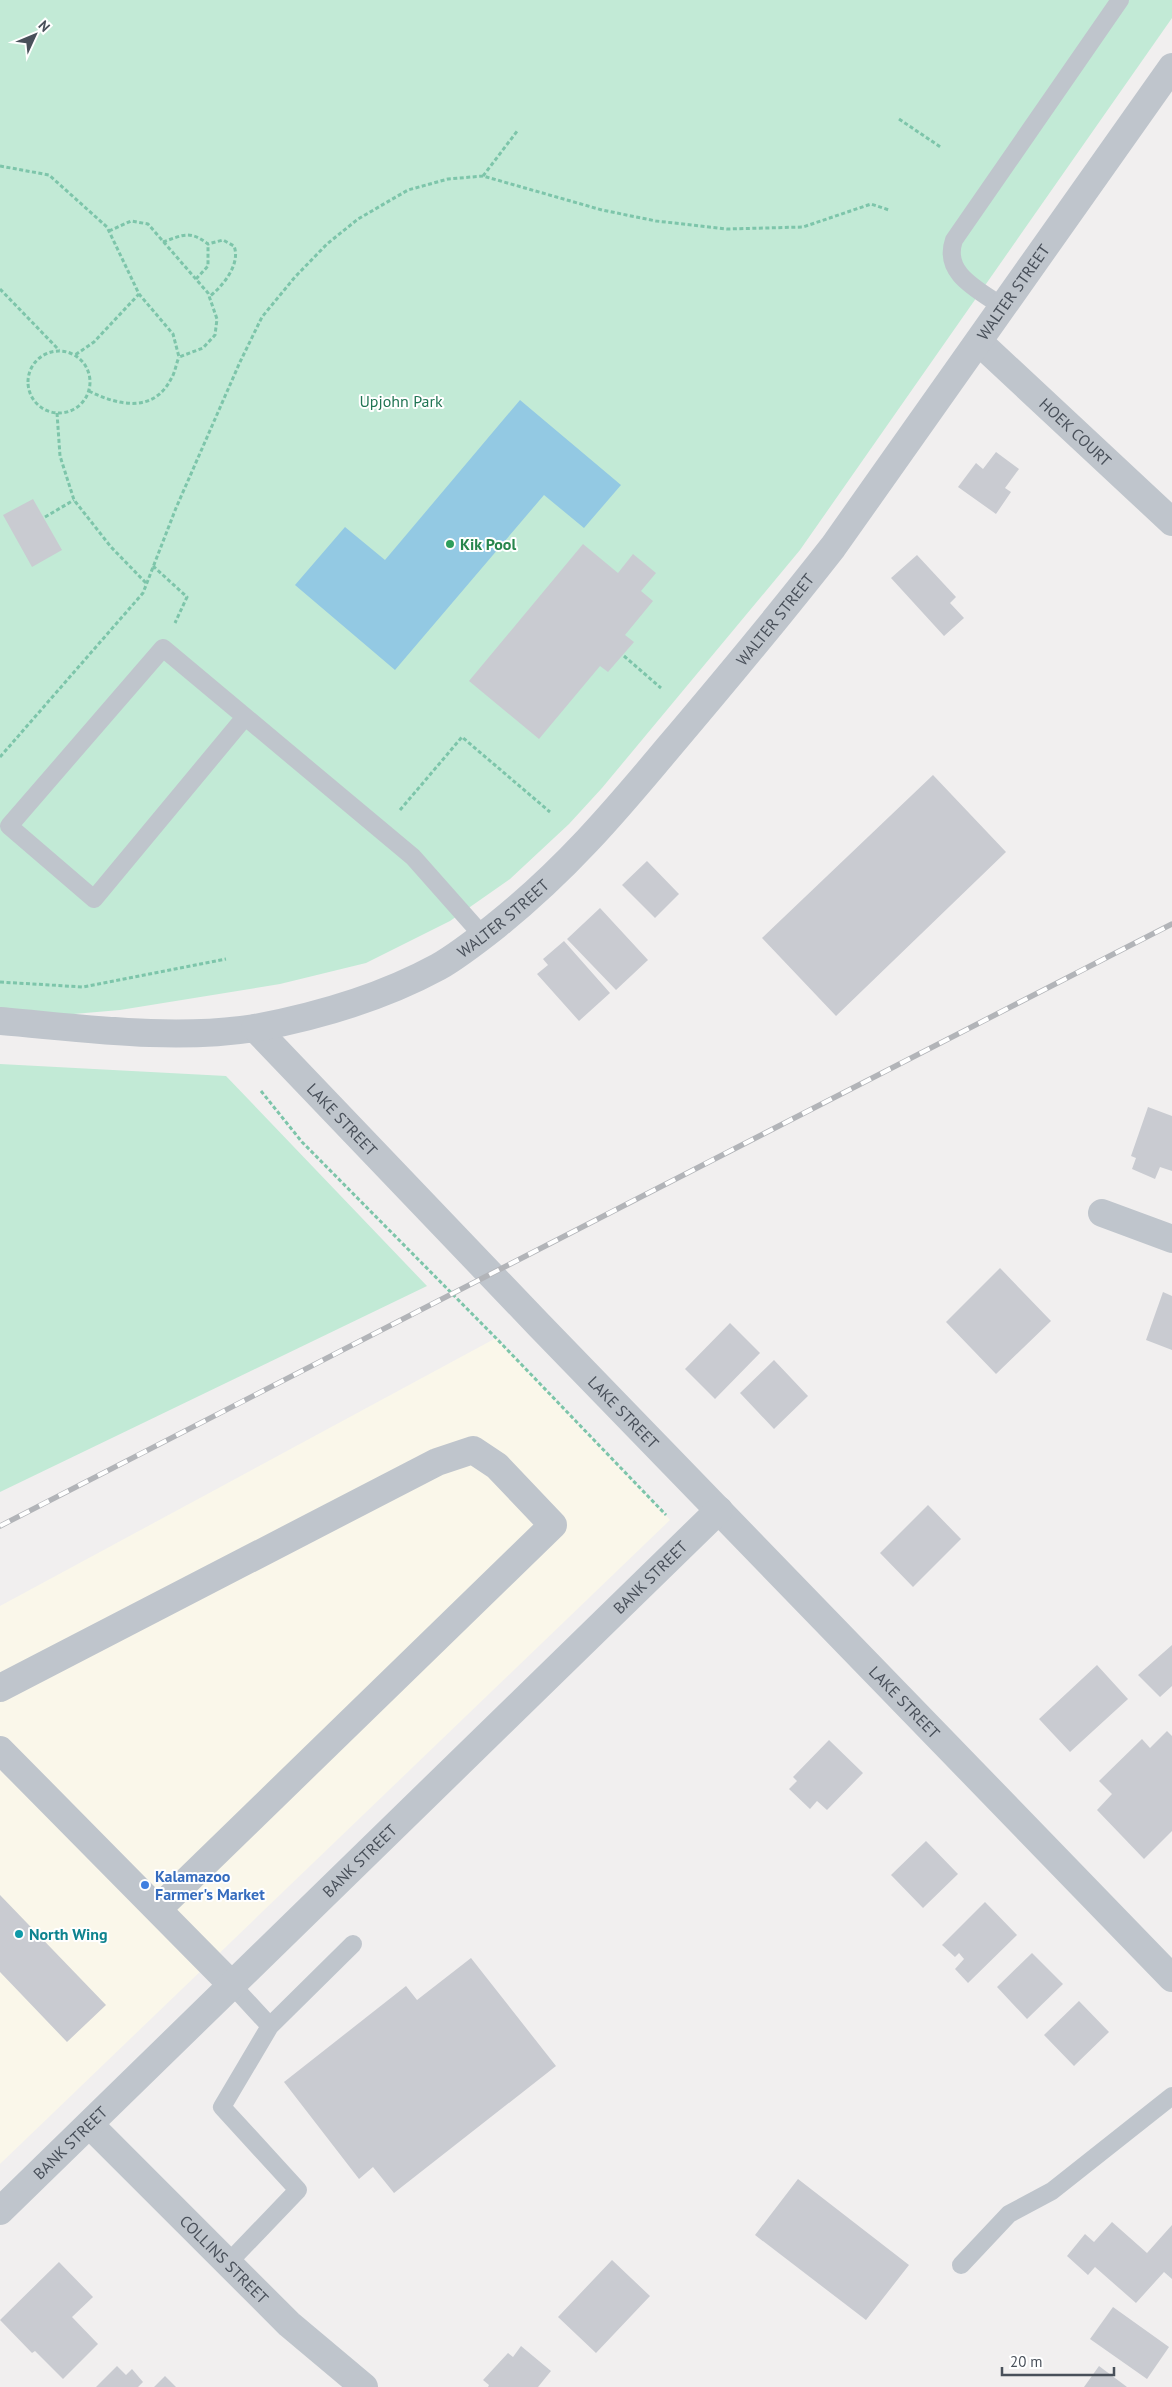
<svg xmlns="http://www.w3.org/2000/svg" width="1172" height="2387" font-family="'PT Sans',sans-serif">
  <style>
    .commercial { fill: #faf7ea }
    .green { fill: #c2ead6 }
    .water { fill: #93c9e3 }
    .building { fill: #c9cbd1 }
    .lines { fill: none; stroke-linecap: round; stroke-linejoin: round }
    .path { stroke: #7dc5aa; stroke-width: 3; stroke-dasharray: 4 2.5; stroke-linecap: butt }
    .lane { stroke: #bfc5cc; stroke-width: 18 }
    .street { stroke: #bfc5cc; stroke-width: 28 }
    .rail-casing { stroke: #b2b4b8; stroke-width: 5.5 }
    .rail { stroke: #fff; stroke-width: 4; stroke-dasharray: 11; stroke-linecap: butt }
    .leisure-dot { fill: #2e9e5b; stroke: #fff; stroke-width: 2 }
    .shop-dot { fill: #3f7fe0; stroke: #fff; stroke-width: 2 }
    .culture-dot { fill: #0f9aa8; stroke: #fff; stroke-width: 2 }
    .labels { text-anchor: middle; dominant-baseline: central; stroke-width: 4; stroke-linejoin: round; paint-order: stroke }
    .street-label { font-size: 16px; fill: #49505a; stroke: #fff }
    .park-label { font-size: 16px; fill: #217554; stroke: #fff }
    .leisure-label { font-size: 16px; font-weight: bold; fill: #27864d; stroke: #fff; text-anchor: start }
    .shop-label { font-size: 16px; font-weight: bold; fill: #366cbe; stroke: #fff; text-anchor: start }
    .culture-label { font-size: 16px; font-weight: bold; fill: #0d838f; stroke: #fff; text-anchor: start }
  </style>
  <rect width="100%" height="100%" fill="#f1efef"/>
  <!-- commercial -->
  <path class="commercial" d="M496,1338L670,1520L0,2164V1606Z"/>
  <!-- green -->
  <path class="green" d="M0,0H1172V18L800,550L602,788L569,824L510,879L450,921L366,963L280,984L120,1010L62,1015L0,1008Z
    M0,1064L226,1076L427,1286L0,1492Z"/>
  <!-- water -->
  <path class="water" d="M520,400L621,485L584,528L544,495L395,670L295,585L345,527L385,560Z"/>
  <!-- building -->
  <path class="building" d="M996,452L1019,469L1005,488L1011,492L996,514L958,487L976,463L983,469Z
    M33,499L62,550L32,567L3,515Z
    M583,544L618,573L633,554L656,573L641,591L653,601L625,635L634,642L608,672L600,666L539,739L469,681Z
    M917,555L956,597L950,603L964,618L944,636L891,578Z
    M933,775L1006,852L836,1016L762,938Z
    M647,861L679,894L655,918L622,885Z
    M600,908L648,960L616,990L567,939Z
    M564,941L610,993L579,1021L537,974L548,965L543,959Z
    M1148,1107L1172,1116V1171L1160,1167L1155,1179L1132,1169L1136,1158L1131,1156Z
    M1000,1268L1051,1321L996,1374L946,1322Z
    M1163,1292L1172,1296V1350L1146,1340Z
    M730,1323L760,1353L715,1399L685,1369Z
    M774,1360L808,1396L774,1429L740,1393Z
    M928,1505L961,1539L913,1587L880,1553Z
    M1172,1645V1686L1160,1697L1138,1675Z
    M1097,1665L1128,1699L1070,1752L1039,1719Z
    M1167,1731L1172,1736V1831L1144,1859L1097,1810L1112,1794L1099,1781L1142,1739L1150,1748Z
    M829,1740L863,1773L827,1810L817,1801L810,1809L789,1789L797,1781L793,1777Z
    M926,1841L958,1874L923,1908L891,1875Z
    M0,1895L106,2005L67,2042L0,1972Z
    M985,1902L1017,1935L968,1983L955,1969L964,1959L959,1953L955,1957L942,1945Z
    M1032,1953L1063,1984L1027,2019L997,1987Z
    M471,1958L556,2066L394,2193L373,2167L359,2179L284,2082L406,1986L417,2000Z
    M1079,2001L1109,2032L1074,2066L1044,2035Z
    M798,2179L909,2265L866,2320L755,2235Z
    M1112,2222L1147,2253L1172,2225V2279L1164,2272L1136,2303L1095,2267L1088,2275L1067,2256L1085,2234L1094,2242Z
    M612,2260L650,2296L596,2353L558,2317Z
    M59,2262L93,2297L72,2317L98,2344L63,2379L35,2351L32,2353L0,2320Z
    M1113,2307L1169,2347L1147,2379L1090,2339Z
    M521,2346L551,2371L538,2387H488L489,2385L483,2380L508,2353L513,2357Z
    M117,2366L126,2375L132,2369L143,2382L138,2387H96Z
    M1099,2366L1127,2387H1084Z
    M165,2376L176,2387H154Z"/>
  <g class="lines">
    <!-- path -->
    <path class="path" d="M899,119L942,148
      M0,166L49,175L107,227L139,294L94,342L75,355
      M483,176L518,130
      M109,231L131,221L148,224L208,293L217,319L215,335L203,348L179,357L173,334L139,294
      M163,242C183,235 190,230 208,244L223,240L234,246C241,264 223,286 209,297
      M196,279L208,266V244
      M0,289L59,350
      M28 382a31 31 0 1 1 62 0a31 31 0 1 1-62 0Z
      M89,391C117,405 153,414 171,379C175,373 176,364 179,357
      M57,413L60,456L74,500L111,547L147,584
      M45,517L74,500
      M153,566L187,597L175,623
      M624,656L661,688
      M0,757L143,593L176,508L240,362L262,317L295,277L327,244L358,219L408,190L448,179L483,176L602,210L656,221L727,229L803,227L871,204L889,210
      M400,810L462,737L550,812
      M0,982L83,987L226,959
      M261,1091L302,1142L496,1338L666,1515"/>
    <!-- lane -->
    <path class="lane" d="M1003,307C979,290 942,274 954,240L1120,0
      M245,717L94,899L9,826L163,648L413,857L483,936
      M232,1985L270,2026
      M228,2263L298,2190L222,2107L270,2026L353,1944
      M961,2265L1009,2214L1052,2191L1172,2096"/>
    <!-- street -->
    <g class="street">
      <path id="s1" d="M979,342L1172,522"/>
      <path id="s2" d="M0,1021C83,1028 172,1041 255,1028L539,1325L1172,1978"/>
      <path id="s3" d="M255,1028C319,1016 381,998 438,967C459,955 479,939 498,924C565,870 613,814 668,748C724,682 779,616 833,547L1172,67"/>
      <path d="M1102,1213L1172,1239"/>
      <path d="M0,1688L437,1462L473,1450L497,1466L553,1525L158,1909"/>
      <path d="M0,1750L232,1985"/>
      <path id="s4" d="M90,2125L289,2324L364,2387"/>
      <path id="s5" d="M0,2211L719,1510"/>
    </g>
    <defs>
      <path id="rail" d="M0,1526L1172,924"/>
    </defs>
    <!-- rail casing -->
    <use href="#rail" class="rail-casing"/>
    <!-- rail -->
    <use href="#rail" class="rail"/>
  </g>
  <!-- markers -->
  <circle class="leisure-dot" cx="450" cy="544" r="5"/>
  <circle class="shop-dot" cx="145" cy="1885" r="5"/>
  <circle class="culture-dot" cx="19" cy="1934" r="5"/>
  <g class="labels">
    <!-- street labels -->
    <g class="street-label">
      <text stroke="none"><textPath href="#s3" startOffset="1085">WALTER STREET</textPath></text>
      <text stroke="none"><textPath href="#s1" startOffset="132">HOEK COURT</textPath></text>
      <text stroke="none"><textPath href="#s3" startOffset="680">WALTER STREET</textPath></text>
      <text stroke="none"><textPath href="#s3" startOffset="275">WALTER STREET</textPath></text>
      <text stroke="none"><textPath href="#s2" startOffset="382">LAKE STREET</textPath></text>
      <text stroke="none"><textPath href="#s2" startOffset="788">LAKE STREET</textPath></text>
      <text stroke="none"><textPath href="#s5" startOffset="908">BANK STREET</textPath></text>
      <text stroke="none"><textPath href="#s2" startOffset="1192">LAKE STREET</textPath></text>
      <text stroke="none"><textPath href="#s5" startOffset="502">BANK STREET</textPath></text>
      <text stroke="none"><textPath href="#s5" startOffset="98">BANK STREET</textPath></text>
      <text stroke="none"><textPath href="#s4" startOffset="190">COLLINS STREET</textPath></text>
    </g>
    <!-- park labels -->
    <g class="park-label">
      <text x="401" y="401">Upjohn Park</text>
    </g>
    <!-- leisure labels -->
    <g class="leisure-label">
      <text x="460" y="544">Kik Pool</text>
    </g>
    <!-- shop labels -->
    <g class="shop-label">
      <text x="155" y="1876">Kalamazoo<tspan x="155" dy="18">Farmer's Market</tspan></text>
    </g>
    <!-- culture labels -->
    <g class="culture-label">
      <text x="29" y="1934">North Wing</text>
    </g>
  </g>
  <!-- north arrow -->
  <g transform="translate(35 35) rotate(46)" stroke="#ffffff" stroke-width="4" paint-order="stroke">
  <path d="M0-4L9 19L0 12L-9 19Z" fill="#49505a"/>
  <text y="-8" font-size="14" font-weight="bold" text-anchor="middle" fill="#49505a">N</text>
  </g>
  <!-- scale -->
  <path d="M1002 2367v8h112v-8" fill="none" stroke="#49505a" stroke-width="2.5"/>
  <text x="1010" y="2367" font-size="15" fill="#49505a" stroke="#ffffff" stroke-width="4" paint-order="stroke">20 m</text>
</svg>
